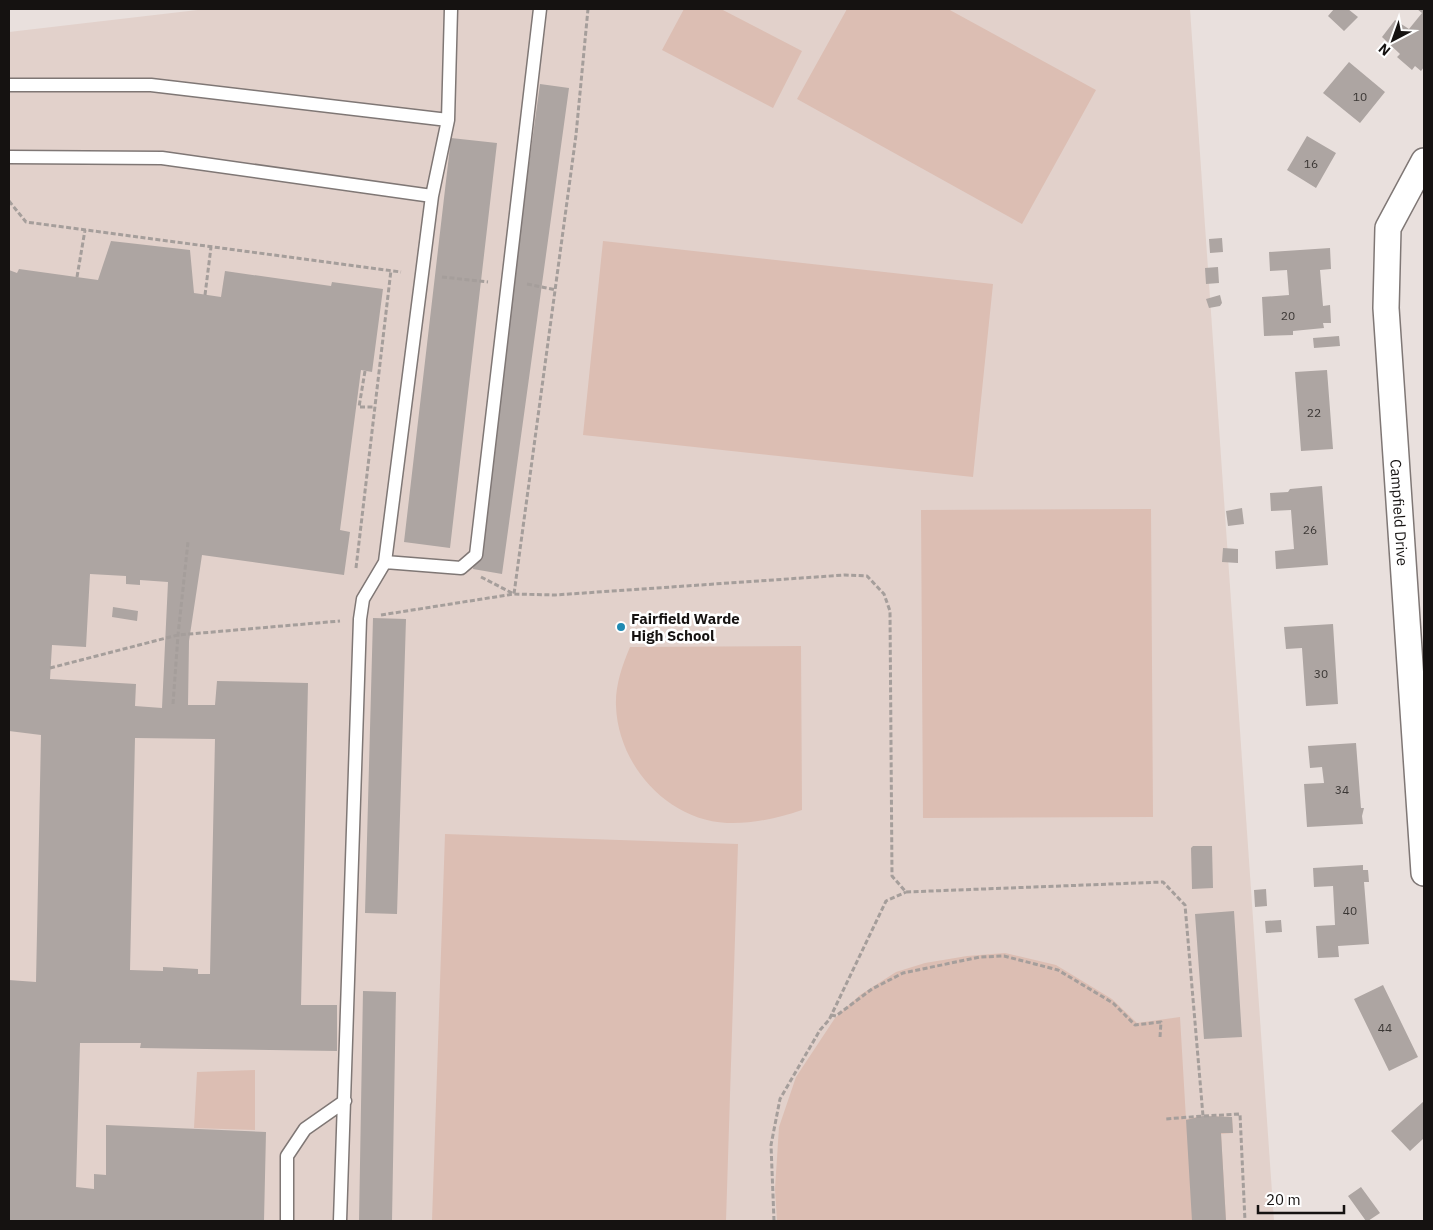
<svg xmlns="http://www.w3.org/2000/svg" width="1433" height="1230" font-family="'IBM Plex Sans',sans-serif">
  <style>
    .built { fill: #e2d1cb }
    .green { fill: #dcbeb3 }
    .building { fill: #ada5a2; fill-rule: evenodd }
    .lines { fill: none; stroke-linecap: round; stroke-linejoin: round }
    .lane-casing { stroke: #7f7775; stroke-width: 15 }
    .street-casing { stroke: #7f7775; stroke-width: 28 }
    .path { stroke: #a59e9b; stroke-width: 3; stroke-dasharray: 5 2.5; stroke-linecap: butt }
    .lane { stroke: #fff; stroke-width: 12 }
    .street { stroke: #fff; stroke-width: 25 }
    .poi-dot { fill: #208ab2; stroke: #fff; stroke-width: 2 }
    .labels { text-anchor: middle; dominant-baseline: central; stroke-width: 5; stroke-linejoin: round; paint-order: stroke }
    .number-label { font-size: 12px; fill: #3b3735 }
    .street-label { font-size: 15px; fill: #151211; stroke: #fff }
    .poi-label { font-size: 15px; font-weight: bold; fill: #151211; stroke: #fff; text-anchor: start }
  </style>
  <rect width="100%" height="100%" fill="#e9e0dd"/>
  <!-- built -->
  <path class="built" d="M206,9H1190L1274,1221H9V32Z"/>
  <!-- green -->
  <path class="green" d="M684,9H721L802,51L773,108L662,50Z
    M847,9H948L1096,90L1022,224L797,99Z
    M603,241L993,284L973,477L583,435Z
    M1151,509L1153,817L923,818L921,510Z
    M801,646L802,810C778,818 753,824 727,823C667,820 618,765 616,706C615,686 622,666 630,647Z
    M445,834L738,844L726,1221H432Z
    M1005,953L1056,965L1112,999L1137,1023L1180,1017L1186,1119L1203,1116L1232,1117L1233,1133L1221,1134L1226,1221H777L775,1189L779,1127L796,1077L835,1018L860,995L896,972L925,963L967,956Z
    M255,1070V1130L194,1128L197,1072Z"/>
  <!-- building -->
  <path class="building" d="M1334,9H1348L1358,17L1344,31L1328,16Z
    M1417,9H1424V67L1421,71L1415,66L1412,70L1397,57L1400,54L1382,37L1395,20L1409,29L1422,13Z
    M1349,62L1385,92L1360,123L1323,93Z
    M540,84L569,88L502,574L473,569Z
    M1307,136L1336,153L1316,188L1287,170Z
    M451,138L497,143L450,548L404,542Z
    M1222,238L1223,252L1210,253L1209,239Z
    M111,241L190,250L194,293L221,297L225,271L331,286L332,282L383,289L372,372L361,370L340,530L350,532L344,575L202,555L189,641L188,705H215L217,681L308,683L301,1005H337V1051L140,1048L141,1043H80L76,1187L94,1189V1174L106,1175V1125L266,1132L264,1221H9V980L36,982L41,735L9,731V270L17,273L19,269L98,280ZM90,574L126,576V584L140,585V580L168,582L162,708L135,706L136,684L50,679L52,645L86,647ZM135,738L215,739L210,974H198V969L163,967V971L130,970Z
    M1330,248L1331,269L1320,270L1323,306L1330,305L1331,323H1323L1324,328L1293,331V335L1264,336L1262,297L1289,295L1287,270L1270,271L1269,252Z
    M1218,267L1219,283L1206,284L1205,268Z
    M1220,295L1222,303L1220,306L1209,308L1206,299Z
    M1339,336L1340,346L1314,348L1313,338Z
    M1327,370L1333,449L1301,451L1295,372Z
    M1322,486L1328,565L1276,569L1275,551L1294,549L1291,510L1271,511L1270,493L1288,492L1290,489Z
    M1242,508L1244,524L1228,526L1226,511Z
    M1223,548L1238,549V563L1222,562Z
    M113,607L138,611L137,621L112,617Z
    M373,618L406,619L397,914L365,913Z
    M1333,624L1338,704L1306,706L1302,648L1286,649L1284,627Z
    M1356,743L1361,808H1364L1362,816L1363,824L1307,827L1304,784L1324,783L1322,767L1310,768L1308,746Z
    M1193,846H1212L1213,888L1192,889L1191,848Z
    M1363,865V870H1368L1369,882H1364L1369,944L1338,946L1339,957L1318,958L1316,926L1335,925L1333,886L1314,887L1313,868Z
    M1266,889L1267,906L1255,907L1254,890Z
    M1234,911L1242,1037L1204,1039L1195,914Z
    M1281,920L1282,932L1266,933L1265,921Z
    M1383,985L1418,1057L1389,1071L1354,999Z
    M363,991L396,992L392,1221H359Z
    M1424,1101V1138L1410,1151L1391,1131Z
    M1203,1116L1232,1117L1233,1133H1221L1226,1221H1192L1186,1120Z
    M1361,1187L1380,1213L1368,1221H1366L1348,1196Z"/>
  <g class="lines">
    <defs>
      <path id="lane" d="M9,85H151L448,120
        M9,157L162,158L432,196L448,120L451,9
        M385,562L461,568L476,555L540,9
        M287,1221V1156L305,1129L345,1101
        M340,1221L360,619L363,599L385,562L432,196"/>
      <g id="street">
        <path id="s1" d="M1424,161L1388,228L1386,308L1424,873"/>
      </g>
    </defs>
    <!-- lane casing -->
    <use href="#lane" class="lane-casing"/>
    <!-- street casing -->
    <use href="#street" class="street-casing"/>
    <!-- path -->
    <path class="path" d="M9,201L26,222L401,272
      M77,277L85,230
      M442,277L488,282
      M527,284L556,290
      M205,295L211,247
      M365,371L359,407H375
      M356,568L391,270
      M481,577L514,594L555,595L845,575L867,576L884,594L890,611L892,876L906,892L1163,882L1185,905L1203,1116L1165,1119
      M381,615L514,594L576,135L588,9
      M50,668L178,635L340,621
      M173,704L178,635L188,542
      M831,1015L836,1016L872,989L903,973L980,957L1004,956L1058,970L1113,1003L1135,1025L1161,1022L1160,1037
      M1204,1116L1240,1114L1245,1221
      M774,1221L771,1145L780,1099L820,1030L829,1020L886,901L906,892"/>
    <!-- lane -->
    <use href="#lane" class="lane"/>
    <!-- street -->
    <use href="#street" class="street"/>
  </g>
  <!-- markers -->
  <circle class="poi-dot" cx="621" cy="627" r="5"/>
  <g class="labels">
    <!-- number labels -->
    <g class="number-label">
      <text x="1360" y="96">10</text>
      <text x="1311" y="163">16</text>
      <text x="1288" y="315">20</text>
      <text x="1314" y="412">22</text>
      <text x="1310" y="529">26</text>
      <text x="1321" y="673">30</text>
      <text x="1342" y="789">34</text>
      <text x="1350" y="910">40</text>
      <text x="1385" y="1027">44</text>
    </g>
    <!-- street labels -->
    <g class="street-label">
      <text stroke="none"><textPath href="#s1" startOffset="361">Campfield Drive</textPath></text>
    </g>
    <!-- poi labels -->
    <g class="poi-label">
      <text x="631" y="618">Fairfield Warde<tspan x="631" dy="17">High School</tspan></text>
    </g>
  </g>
  <!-- border -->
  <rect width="1433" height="1230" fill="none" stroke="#151211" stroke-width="20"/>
  <!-- north arrow -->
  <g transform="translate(1393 40) rotate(221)" stroke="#ffffff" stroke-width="4" paint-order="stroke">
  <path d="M0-4L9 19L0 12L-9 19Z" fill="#151211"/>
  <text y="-8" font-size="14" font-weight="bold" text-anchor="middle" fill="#151211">N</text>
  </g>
  <!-- scale -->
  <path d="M1258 1205v8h86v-8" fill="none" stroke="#151211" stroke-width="2.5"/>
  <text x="1266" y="1205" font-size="15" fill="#151211" stroke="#ffffff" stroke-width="4" paint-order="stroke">20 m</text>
</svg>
